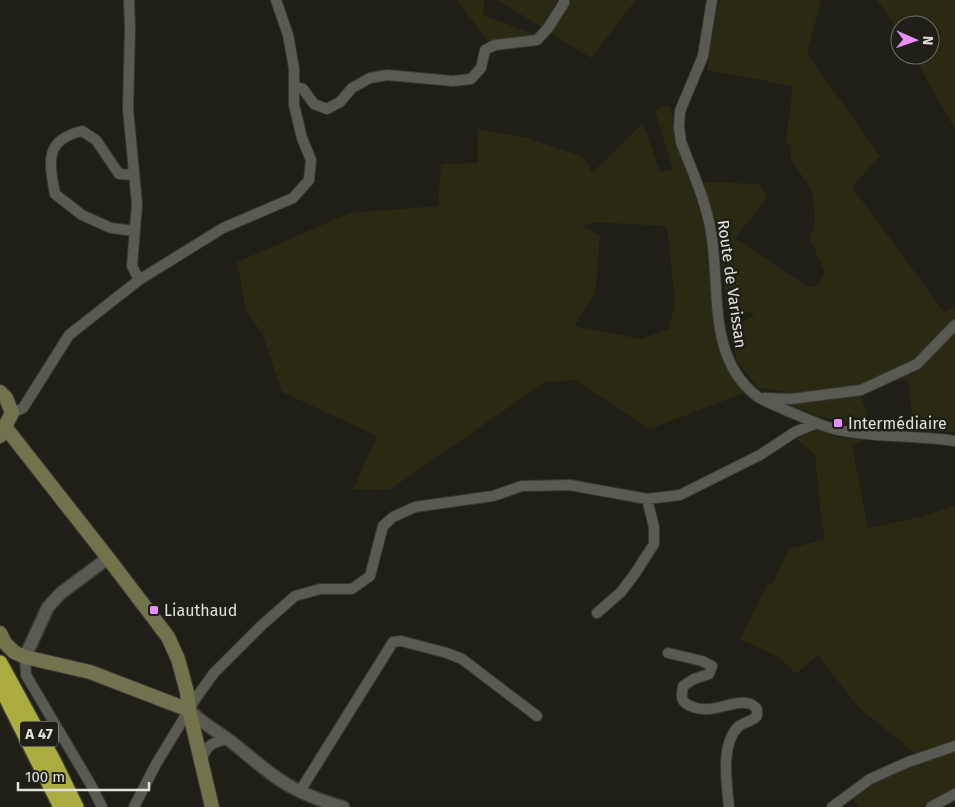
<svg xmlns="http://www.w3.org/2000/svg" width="955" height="807" font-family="'Fira Sans',sans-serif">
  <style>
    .green { fill: #2a2a13; fill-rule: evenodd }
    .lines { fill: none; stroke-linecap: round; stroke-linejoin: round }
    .minor-casing { stroke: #393934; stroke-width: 12 }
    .tertiary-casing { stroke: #393934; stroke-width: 15 }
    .secondary-casing { stroke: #393934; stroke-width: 16 }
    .motorway-casing { stroke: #393934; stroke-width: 18 }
    .minor { stroke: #595a51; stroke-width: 10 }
    .tertiary { stroke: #595a51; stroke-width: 12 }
    .secondary { stroke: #72734c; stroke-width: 14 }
    .motorway { stroke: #acad41; stroke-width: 15 }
    .poi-dot { fill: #e98efe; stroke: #1f1f18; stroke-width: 2 }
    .labels { text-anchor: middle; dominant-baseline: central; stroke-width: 5; stroke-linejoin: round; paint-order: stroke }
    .shield { fill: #1f1f18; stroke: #a8a8a2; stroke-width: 1 }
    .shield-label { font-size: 15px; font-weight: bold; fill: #e2e2dd }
    .street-label { font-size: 16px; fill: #e2e2dd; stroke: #1f1f18 }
    .poi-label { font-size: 16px; fill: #e2e2dd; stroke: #1f1f18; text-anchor: start }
  </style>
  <rect width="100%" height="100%" fill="#1f1f18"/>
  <!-- green -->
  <path class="green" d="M457,0H485L483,15L536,35L489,43Z
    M498,0H636L591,58Z
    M719,0H821L807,53L880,156L852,187L944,312L955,307V432L914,431L908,379L858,388L871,426C841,422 817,417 789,405L785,392L758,388L738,363L729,332L755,314L726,307L718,228L703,182L759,184L768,197L735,238L808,287L819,285L825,272L810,239L815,220L812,190L791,160V146L786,143L793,86L707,70ZM954,332L909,378L916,359Z
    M877,0H955V129L913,55H930V25H900V33Z
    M670,105L676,140L706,229L716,337L728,369L746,392L650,429L576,380L545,382L389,490L353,489L377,436L282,392L263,335L246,310L237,262L350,213L438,206L441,164L478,163V129L527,138L584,157L592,173L643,123L660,172L673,170L655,110ZM593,222L667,226L675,301L669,329L641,339L574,326L595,294L600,235L584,226Z
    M818,429L837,437L864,440L852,446L868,528L916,518L955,506V740L915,753L859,708L818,655L796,674L780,658L740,639L767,584L773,583L789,549L825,539L822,525L815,455L796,438Z
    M955,751V789L921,807H860L853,799L873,782L924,761Z"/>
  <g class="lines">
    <defs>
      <path id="minor" d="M129,0L130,29L128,109L137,204L132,266L139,280
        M712,0L703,56L680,111L679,127L681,142C692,171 706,201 711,232C721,288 706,358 758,397C766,402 777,406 785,410C803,417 820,426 838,430C877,438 916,435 955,441
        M294,86L303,89L314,104L327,109L340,102L352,88L370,78L387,75L453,81L471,79L481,68L485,50L495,45L537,40L548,28L564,3V0
        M134,175L119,174L96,140L82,131C44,140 49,162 55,194L82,215L111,228L135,231
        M765,398L791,399L861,390L917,364L955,325
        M12,413L23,408L69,335L139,280L223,228L293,198L309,180L311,160L302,138L294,105V68L288,35L276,0
        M597,613L621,592L634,575L654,544V527L647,499
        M668,653L702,661L712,666L709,674L694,679L683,686C681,698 680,702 693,707C715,715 733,698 751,704C752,704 756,708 757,709V716C752,722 743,722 738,727C720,745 727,785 729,807
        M25,657L26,675L91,785L102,807
        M201,760C208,744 211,743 228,739
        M300,791L393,642L401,641L447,653L462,659L537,716
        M134,807L156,764L198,695L214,673L262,625L295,596L320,589H352L370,576L383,526L393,517L415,507L493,496L522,486L570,485L647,499L680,495L760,455L795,432L817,423
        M832,807L870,779L908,762L955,746
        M931,807L955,794"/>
      <path id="tertiary" d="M25,657L48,607L61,593L108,558
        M189,710C203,724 214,729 229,740C246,753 262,768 280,780C299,793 321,801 343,807"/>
      <path id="secondary" d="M0,392L6,398L12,413L0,436
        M6,428L108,558L168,637L178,659L187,692L189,710L212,807
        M0,633L5,643L14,652L25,657L90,672L189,710"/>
      <path id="motorway" d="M0,663L53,760L76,807
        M0,685L61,807"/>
    </defs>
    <!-- minor casing -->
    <use href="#minor" class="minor-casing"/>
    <!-- tertiary casing -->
    <use href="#tertiary" class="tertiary-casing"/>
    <!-- secondary casing -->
    <use href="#secondary" class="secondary-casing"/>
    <!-- motorway casing -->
    <use href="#motorway" class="motorway-casing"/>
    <!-- minor -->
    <use href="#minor" class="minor"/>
    <!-- tertiary -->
    <use href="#tertiary" class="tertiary"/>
    <!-- secondary -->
    <use href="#secondary" class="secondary"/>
    <!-- motorway -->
    <use href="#motorway" class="motorway"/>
  </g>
  <!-- markers -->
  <g class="poi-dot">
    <rect x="833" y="418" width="10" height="10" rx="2.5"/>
    <rect x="149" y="605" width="10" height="10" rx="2.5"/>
  </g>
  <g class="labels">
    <!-- shield labels -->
    <rect class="shield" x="20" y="721.5" width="38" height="25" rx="4"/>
    <g class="shield-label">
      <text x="39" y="734">A 47</text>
    </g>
    <!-- street labels -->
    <g class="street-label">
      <text transform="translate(732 284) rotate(82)">Route de Varissan</text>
    </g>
    <!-- poi labels -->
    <g class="poi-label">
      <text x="848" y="423">Intermédiaire</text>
      <text x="164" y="610">Liauthaud</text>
    </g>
  </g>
  <!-- north arrow -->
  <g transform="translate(915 40) rotate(92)"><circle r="24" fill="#1f1f18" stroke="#6d6d67"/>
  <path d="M0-4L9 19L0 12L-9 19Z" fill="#e98efe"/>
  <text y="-8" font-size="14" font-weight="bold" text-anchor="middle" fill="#e2e2dd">N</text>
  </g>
  <!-- scale -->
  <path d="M18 782v8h131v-8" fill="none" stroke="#e2e2dd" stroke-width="2.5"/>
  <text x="25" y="782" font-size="15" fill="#e2e2dd" stroke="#1f1f18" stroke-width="4" paint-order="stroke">100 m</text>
</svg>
